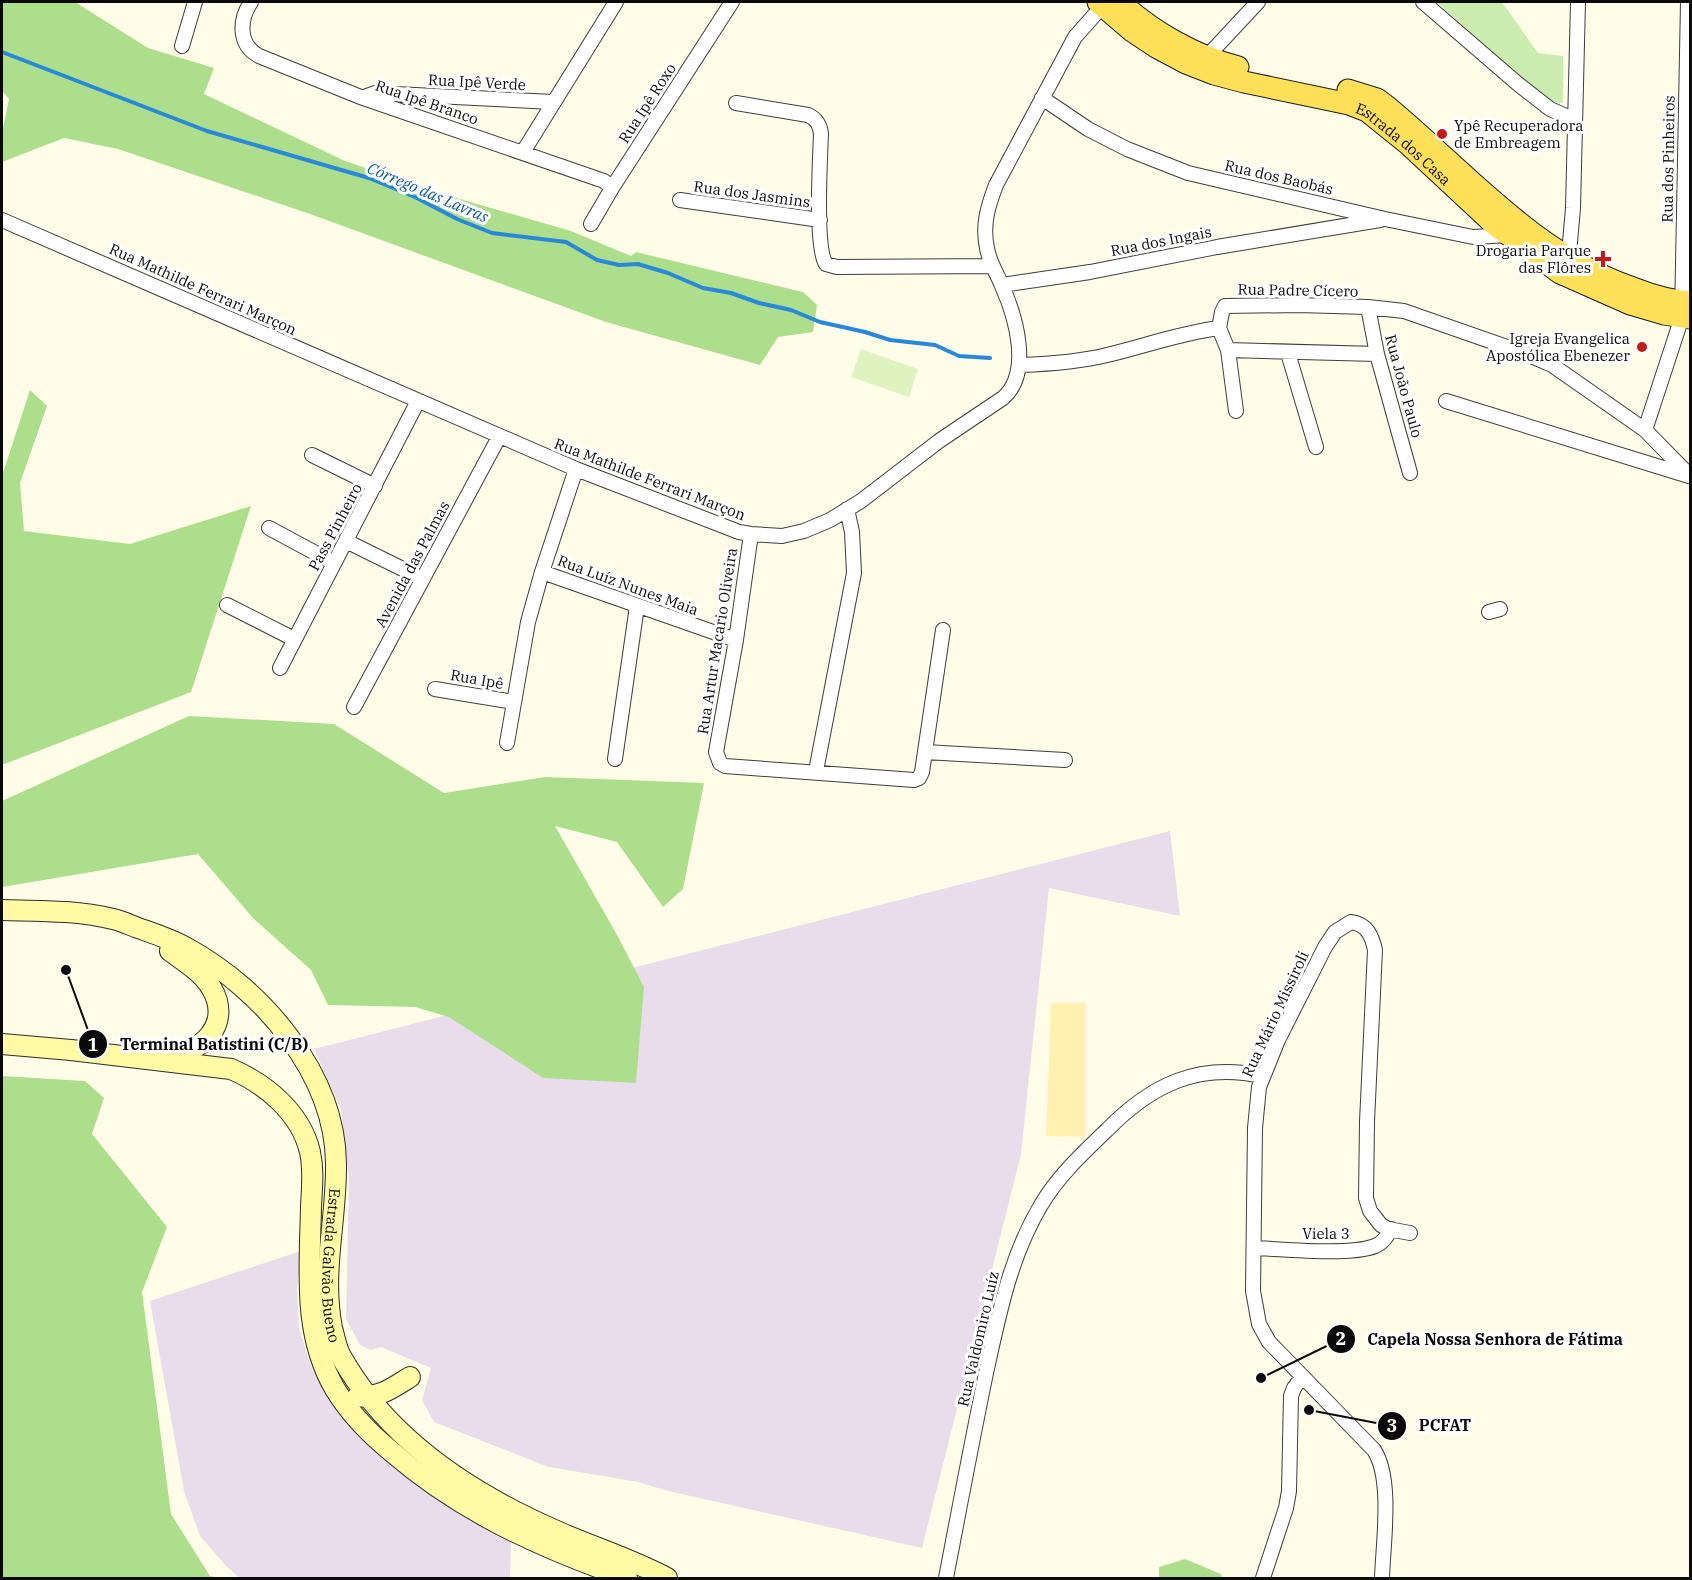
<svg xmlns="http://www.w3.org/2000/svg" width="1692" height="1580" font-family="'IBM Plex Serif',serif">
  <style>
    .industrial { fill: #eaddeb }
    .green { fill: #cbecaf }
    .forest { fill: #adde8c }
    .sand { fill: #fff2b0 }
    .pitch { fill: #dff3c1 }
    .lines { fill: none; stroke-linecap: round; stroke-linejoin: round }
    .stream { stroke: #2888d9; stroke-width: 4 }
    .minor-casing { stroke: #3d3d3d; stroke-width: 16 }
    .secondary-casing { stroke: #2c2c2c; stroke-width: 22 }
    .primary-casing { stroke: #1b1b1b; stroke-width: 23 }
    .minor { stroke: #fff; stroke-width: 14 }
    .secondary { stroke: #fffaa3; stroke-width: 20 }
    .primary { stroke: #ffe058; stroke-width: 21 }
    .poi-dot { fill: #c51a17; stroke: #fff; stroke-width: 2 }
    .labels { text-anchor: middle; dominant-baseline: central; stroke-width: 6; stroke-linejoin: round; paint-order: stroke }
    .street-label { font-size: 15px; fill: #0a0a0a; stroke: #fff }
    .poi-label { font-size: 15px; fill: #0a0a0a; stroke: #fff; text-anchor: end }
    .water-label { font-size: 16px; font-style: italic; fill: #0a59a6; stroke: #fff }
    .leader { fill: none; stroke: #0a0a0a; stroke-width: 2 }
    .callout-dot { fill: #0a0a0a; stroke: #fff; stroke-width: 2 }
    .mark-label { font-size: 18px; text-anchor: middle; font-weight: bold; fill: #fff }
    .callout-label { font-size: 16px; text-anchor: middle; font-weight: bold; fill: #0a0a0a; stroke: #fff; stroke-width: 6; stroke-linejoin: round; paint-order: stroke }
  </style>
  <rect width="100%" height="100%" fill="#fffce8"/>
  <!-- industrial -->
  <path class="industrial" d="M1170,831L1180,916L1049,888L1021,1154L922,1548L668,1491L638,1482L549,1467L434,1422L422,1400L431,1368L381,1347L371,1350L360,1345L346,1319L349,1178L341,1109L314,1049Z
    M301,1251L297,1290L299,1328L312,1369L332,1404L413,1481L511,1541L510,1578H240L227,1567L200,1536L184,1491L150,1301Z"/>
  <!-- green -->
  <path class="green" d="M1437,2H1502L1538,53L1563,56V103L1553,102L1526,84Z"/>
  <!-- forest -->
  <path class="forest" d="M2,2H75L148,48L214,68L204,94L345,161L446,195L571,231L631,256L636,252L803,292L817,305L813,332L778,337L760,365L606,322L310,214L118,149L64,138L2,162V133L9,99L2,91Z
    M30,390L47,406L20,483L24,531L130,544L251,506L191,692L2,765V476Z
    M189,716L334,724L444,793L545,777L704,783L683,889L663,907L617,842L555,826L616,933L644,987L636,1083L543,1078L449,1017L415,1007L328,1005L311,970L253,918L198,854L2,887V801Z
    M2,1076L85,1081L104,1098L92,1134L167,1227L142,1292L171,1514L210,1576L217,1578H2Z
    M1185,1559L1221,1574L1222,1578H1159V1567Z"/>
  <!-- sand -->
  <path class="sand" d="M1051,1003H1086V1137L1046,1136Z"/>
  <!-- pitch -->
  <path class="pitch" d="M861,349L918,369L909,397L851,377Z"/>
  <g class="lines">
    <!-- stream -->
    <path class="stream" d="M2,52L207,131L369,178L415,197L457,219L492,233L566,242L597,260L619,265L638,264L668,273L703,288L731,293L759,303L791,310L820,322L865,332L890,340L935,345L959,356L990,358"/>
    <defs>
      <path id="minor" d="M251,2C239,20 238,45 259,56L363,98L604,181L612,188
        M1423,2L1518,84L1550,109L1575,120
        M182,46L195,2
        M1202,62L1258,2
        M364,97L375,93L553,102
        M1042,98L1088,129L1127,149L1188,173L1385,219L1473,237L1509,235
        M736,103L808,115C817,119 820,125 821,134C820,158 815,248 826,264L837,267L992,266
        M523,152L616,2
        M680,200L820,220
        M2,220L576,469L739,532L751,534L782,536L804,531L830,520L861,501L939,441L1003,398C1032,373 1016,317 1002,286C997,273 989,262 987,248C982,225 988,206 996,185L1075,37L1106,2
        M591,224L612,188L732,2
        M1566,263L1570,242L1573,208L1578,2
        M1002,285L1090,272L1217,247L1380,220
        M1368,307L1377,354L1410,473
        M1228,350L1377,354
        M1288,353L1316,447
        M1020,365C1049,364 1079,362 1107,355C1145,346 1180,333 1219,328
        M1446,401L1689,476
        M1236,411L1228,350L1219,328L1222,312L1225,306L1298,305L1368,307L1404,311L1524,353L1552,365L1645,430L1690,476
        M1645,430L1682,317L1688,2
        M312,455L375,486
        M269,528L334,563
        M751,534L736,640L716,752L720,763L725,766L914,780L919,778L922,772L943,630
        M346,541L423,579
        M542,572L736,640
        M227,605L294,639
        M1489,612L1500,609
        M280,668L418,401
        M435,689L514,702
        M354,707L499,437
        M507,743L528,622L542,572L576,469
        M925,752L1065,760
        M615,759L637,606
        M816,771L854,573L852,532L847,509
        M1254,1248C1282,1249 1351,1256 1375,1246C1383,1243 1387,1236 1391,1229
        M946,1578C959,1510 972,1441 986,1373C999,1314 1010,1257 1041,1205C1058,1176 1083,1153 1107,1130C1151,1085 1198,1062 1262,1076
        M1263,1578L1286,1508L1289,1491L1291,1396L1294,1388L1302,1377
        M1382,1578C1383,1544 1393,1479 1374,1450L1269,1342L1259,1324L1253,1291L1255,1128L1259,1087L1278,1040L1325,947L1335,932L1351,922C1367,924 1372,936 1375,950L1367,1122L1366,1198L1370,1211L1381,1225L1388,1229L1410,1233"/>
      <g id="secondary">
        <path id="s1" d="M2,910C40,911 75,910 113,919C122,921 130,925 138,928C155,934 171,939 187,948C262,989 335,1074 336,1163C337,1219 321,1272 332,1328C335,1338 336,1349 342,1358C389,1441 473,1495 559,1532C595,1548 632,1559 667,1578"/>
        <path d="M2,1044L71,1050L231,1069C266,1084 301,1113 310,1152C314,1170 312,1188 311,1206C310,1268 302,1333 335,1389C350,1414 370,1434 392,1452C461,1512 542,1548 627,1578"/>
        <path d="M166,1054C202,1055 232,1024 212,989C202,972 185,962 170,951"/>
        <path d="M358,1396C378,1399 394,1387 410,1377"/>
      </g>
      <g id="primary">
        <path id="s2" d="M1098,2L1132,31L1156,47L1186,63L1214,74L1244,82L1349,104L1367,111L1408,144L1495,225L1560,273L1630,304L1664,314L1690,318"/>
        <path d="M1120,2C1153,32 1195,56 1238,67"/>
        <path d="M1348,90L1377,99L1389,108C1467,173 1534,254 1633,288C1651,295 1671,301 1690,302"/>
      </g>
    </defs>
    <!-- minor casing -->
    <use href="#minor" class="minor-casing"/>
    <!-- secondary casing -->
    <use href="#secondary" class="secondary-casing"/>
    <!-- primary casing -->
    <use href="#primary" class="primary-casing"/>
    <!-- minor -->
    <use href="#minor" class="minor"/>
    <!-- secondary -->
    <use href="#secondary" class="secondary"/>
    <!-- primary -->
    <use href="#primary" class="primary"/>
  </g>
  <!-- markers -->
  <g class="poi-dot">
    <circle cx="1442" cy="134" r="6"/>
    <path d="M1600 250h6v6h6v6h-6v6h-6v-6h-6v-6h6z"/>
    <circle cx="1642" cy="347" r="6"/>
  </g>
  <g class="labels">
    <!-- street labels -->
    <g class="street-label">
      <text transform="translate(477 82) rotate(3)">Rua Ipê Verde</text>
      <text transform="translate(427 102) rotate(19)">Rua Ipê Branco</text>
      <text transform="translate(647 103) rotate(-57)">Rua Ipê Roxo</text>
      <text stroke="none"><textPath href="#s2" startOffset="344">Estrada dos Casa</textPath></text>
      <text transform="translate(1668 159) rotate(-89)">Rua dos Pinheiros</text>
      <text transform="translate(1279 177) rotate(13)">Rua dos Baobás</text>
      <text transform="translate(752 194) rotate(8)">Rua dos Jasmins</text>
      <text transform="translate(1161 241) rotate(-11)">Rua dos Ingais</text>
      <text transform="translate(203 289) rotate(24)">Rua Mathilde Ferrari Marçon</text>
      <text transform="translate(1298 290) rotate(1)">Rua Padre Cícero</text>
      <text transform="translate(1404 386) rotate(75)">Rua João Paulo</text>
      <text transform="translate(650 479) rotate(21)">Rua Mathilde Ferrari Marçon</text>
      <text transform="translate(335 527) rotate(-62)">Pass Pinheiro</text>
      <text transform="translate(412 564) rotate(-62)">Avenida das Palmas</text>
      <text transform="translate(628 585) rotate(20)">Rua Luíz Nunes Maia</text>
      <text transform="translate(717 641) rotate(-81)">Rua Artur Macario Oliveira</text>
      <text transform="translate(477 679) rotate(10)">Rua Ipê</text>
      <text transform="translate(1275 1014) rotate(-65)">Rua Mário Missiroli</text>
      <text x="1326" y="1233">Viela 3</text>
      <text stroke="none"><textPath href="#s1" startOffset="567">Estrada Galvão Bueno</textPath></text>
      <text transform="translate(978 1339) rotate(-77)">Rua Valdomiro Luíz</text>
    </g>
    <!-- poi labels -->
    <g class="poi-label">
      <text x="1454" y="125" text-anchor="start">Ypê Recuperadora<tspan x="1454" dy="17">de Embreagem</tspan></text>
      <text x="1591" y="250">Drogaria Parque<tspan x="1591" dy="17">das Flôres</tspan></text>
      <text x="1630" y="338">Igreja Evangelica<tspan x="1630" dy="17">Apostólica Ebenezer</tspan></text>
    </g>
    <!-- water labels -->
    <g class="water-label">
      <text transform="translate(428 192) rotate(23)">Córrego das Lavras</text>
    </g>
  </g>
  <!-- callouts -->
  <path class="leader" d="M66 970L93 1044M1261 1378L1341 1339M1309 1410L1392 1426"/>
  <g class="callout-dot">
    <circle cx="66" cy="970" r="6"/>
    <circle cx="1261" cy="1378" r="6"/>
    <circle cx="1309" cy="1410" r="6"/>
    <circle cx="93" cy="1044" r="15"/>
    <circle cx="1341" cy="1339" r="15"/>
    <circle cx="1392" cy="1426" r="15"/>
  </g>
  <g class="mark-label">
    <text x="93" y="1051">1</text>
    <text x="1341" y="1345">2</text>
    <text x="1392" y="1432">3</text>
  </g>
  <g class="callout-label">
    <text x="214" y="1050">Terminal Batistini (C/B)</text>
    <text x="1495" y="1345">Capela Nossa Senhora de Fátima</text>
    <text x="1445" y="1431">PCFAT</text>
  </g>
  <!-- border -->
  <rect width="1692" height="1580" fill="none" stroke="#0a0a0a" stroke-width="6"/>
</svg>
